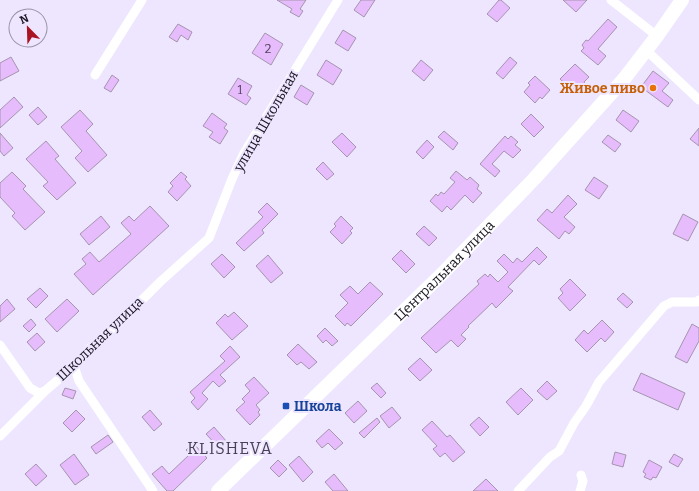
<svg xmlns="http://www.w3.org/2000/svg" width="699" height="491" font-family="Bitter,serif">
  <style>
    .building { fill: #e6bcfc; stroke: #a594ae }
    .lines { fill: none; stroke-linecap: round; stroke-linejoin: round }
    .street { stroke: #fff; stroke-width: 9 }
    .primary { stroke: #fff; stroke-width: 14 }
    .food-dot { fill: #e8710a; stroke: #eee6ff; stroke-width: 1.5 }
    .transit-dot { fill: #1a4fb4; stroke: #eee6ff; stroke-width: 1.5 }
    .labels { text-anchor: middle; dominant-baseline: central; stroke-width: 4; stroke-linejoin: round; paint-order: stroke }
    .number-label { font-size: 12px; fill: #4c3e56 }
    .food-label { font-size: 14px; font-weight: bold; fill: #c56008; stroke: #eee6ff; text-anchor: end }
    .street-label { font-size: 14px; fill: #18141f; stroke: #eee6ff }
    .transit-label { font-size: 14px; font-weight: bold; fill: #164399; stroke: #eee6ff; text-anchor: start }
    .quarter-label { font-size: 16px; letter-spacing: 1px; fill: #484058; stroke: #eee6ff }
  </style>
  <rect width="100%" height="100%" fill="#eee6ff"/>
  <!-- building -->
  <path class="building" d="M277,0H306L300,9L303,11L299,17L290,12L292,9Z
    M361,0H375L364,17L354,10Z
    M499,0H501L510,8L497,22L487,14Z
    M563,0H587L576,12Z
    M608,19L617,27L598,49L606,56L598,65L581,51L584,48L582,45L586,40L588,41Z
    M178,24L192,32L188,40L181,35L177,42L169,37Z
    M343,30L356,38L348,51L335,43Z
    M265,33L283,44L271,65L252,53Z
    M11,57L19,71L0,81V63Z
    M510,57L517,63L503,79L496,73Z
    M326,60L342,70L333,85L317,75Z
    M421,60L433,70L424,81L412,71Z
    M575,64L589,77L584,82L585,84L579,91L575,87L572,90L560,79Z
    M653,71L669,83L662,91L673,100L668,107L641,87Z
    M112,75L119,80L111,92L104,88Z
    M535,76L550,90L542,99L540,97L535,103L524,92L530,85L528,83Z
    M238,78L252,86L247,95L251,98L246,105L228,94Z
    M301,85L314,93L307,105L294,97Z
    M14,97L23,107L0,128V110Z
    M38,107L47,117L38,125L29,115Z
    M80,110L93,124L86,131L107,155L88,172L75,158L82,151L61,127Z
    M623,110L639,121L631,132L616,120Z
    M212,113L227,124L224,128L228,131L220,144L209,137L213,132L203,126Z
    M531,114L544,127L534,137L521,124Z
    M699,128V146L690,139Z
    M444,131L458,143L453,150L438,137Z
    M0,133L13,148L4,156L0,151Z
    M342,133L356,147L347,157L332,142Z
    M608,135L621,144L615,152L602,142Z
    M505,136L508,139L511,136L518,142L515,145L521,150L513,158L504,151L492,164L500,171L495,177L480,164Z
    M427,140L434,147L423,159L416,152Z
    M46,141L59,156L55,159L76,183L57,200L43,186L48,182L26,159Z
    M323,162L334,174L327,180L316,169Z
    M456,171L467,180L470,177L479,185L477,189L482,193L473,203L465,195L451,210L447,206L442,212L430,201L436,194L438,196L441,192L444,194L455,182L450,178Z
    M12,172L26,186L23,189L45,212L25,230L12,216L15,213L0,197V183Z
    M181,172L187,177L185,179L191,186L177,201L168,192L173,186L170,183Z
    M594,177L608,186L599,199L585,190Z
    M568,195L577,204L564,217L575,227L569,234L565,231L559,239L537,220L547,209L552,213Z
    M267,203L278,214L262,230L264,233L244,251L236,243L263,217L258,212Z
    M150,206L169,226L93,295L74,274L86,264L82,259L90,252L99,262L131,234L121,223L129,216L134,221Z
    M683,214L698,222L688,241L673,234Z
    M101,216L110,227L89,245L80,234Z
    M341,216L353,228L350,231L352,233L342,244L330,232L336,226L334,224Z
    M424,226L437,238L429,246L416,234Z
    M537,247L547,257L539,265L534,260L508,287L513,291L496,308L492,303L468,326L469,327L461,335L466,339L458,347L451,340L436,353L421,338L479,284L477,281L485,274L488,277L490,274L498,282L508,272L497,261L504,254L513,263L517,258L522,262Z
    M401,250L415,264L406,273L392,259Z
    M222,254L235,267L224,278L211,264Z
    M268,255L283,273L271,283L256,266Z
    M570,279L586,295L570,311L558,298L563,293L560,289Z
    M370,282L383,294L351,326L347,323L345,326L335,316L348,303L340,295L350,286L358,294Z
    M40,288L48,296L36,308L27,299Z
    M623,293L633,302L627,308L617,299Z
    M7,299L15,309L0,322V306Z
    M67,299L79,311L57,332L45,319Z
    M234,312L248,326L232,340L216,323L225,314L228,317Z
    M31,319L36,325L29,332L23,326Z
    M602,320L614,332L605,342L601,338L587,352L575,340L584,330L588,334Z
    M692,324L699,328V341L687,363L675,357Z
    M325,328L338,341L332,346L326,340L323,343L317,336Z
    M37,333L45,342L35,351L27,342Z
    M298,344L317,362L309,369L301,362L297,365L287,355Z
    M230,346L240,357L220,375L226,381L219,387L213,381L202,393L208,399L198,410L191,402L195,398L190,392L225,361L220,356Z
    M420,358L432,370L420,381L408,369Z
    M641,373L685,393L678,410L633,390Z
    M254,377L269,393L256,405L260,410L258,412L260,415L250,425L236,410L245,402L242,399L250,391L245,385Z
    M547,381L557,391L547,400L537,391Z
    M377,383L386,393L381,398L371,388Z
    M65,388L76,391L73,399L62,395Z
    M521,388L533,400L518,415L506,402Z
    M358,401L367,411L354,423L345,413Z
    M392,407L401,418L389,428L380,416Z
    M76,410L85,419L72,432L63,423Z
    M150,410L162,424L154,431L142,417Z
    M479,417L489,427L480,436L470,425Z
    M377,418L380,422L364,438L359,433Z
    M432,421L447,437L450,435L465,452L453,462L445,453L440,457L433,449L437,446L422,430Z
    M214,427L227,442L219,448L206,434Z
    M329,429L343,443L335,450L328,443L322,448L316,441Z
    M108,435L113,442L96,454L91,447Z
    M193,443L207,458L173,491H167L152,474L162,466L169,474L190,454L186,450Z
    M615,452L626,455L623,467L612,464Z
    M74,454L89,475L75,485L60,465Z
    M674,454L683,459L678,467L669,462Z
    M299,456L313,472L303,482L289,465Z
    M278,460L287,469L279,477L270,468Z
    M649,460L662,467L656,478L653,477L651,480L644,477L646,474L643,472Z
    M36,464L47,476L36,486L25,474Z
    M334,474L348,491H333L325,482Z
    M486,479L498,491H473Z"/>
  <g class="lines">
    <!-- street -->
    <path class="street" d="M611,0L657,36
      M646,50L699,100
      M95,75L142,0
      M0,345L30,388L39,393L45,391
      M74,366L79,381L153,491
      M0,436L45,391L74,366L89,349L117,325L160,282L209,238L232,179L244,153L338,0
      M518,491L550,457L559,451L574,423L586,406L599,382L664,306L672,302H697L699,300
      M580,491L583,481L581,475"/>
    <!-- primary -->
    <path class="primary" id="s1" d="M218,491L441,275L534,179L624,79L657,36L682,0"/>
  </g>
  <!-- markers -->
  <circle class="food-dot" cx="653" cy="88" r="4"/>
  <rect class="transit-dot" x="282" y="402" width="8" height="8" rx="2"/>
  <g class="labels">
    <!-- number labels -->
    <g class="number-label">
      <text x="268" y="49">2</text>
      <text x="240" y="90">1</text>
    </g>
    <!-- food labels -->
    <g class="food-label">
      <text x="645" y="88">Живое пиво</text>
    </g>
    <!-- street labels -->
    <g class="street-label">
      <text transform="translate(266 121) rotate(-60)">улица Школьная</text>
      <text stroke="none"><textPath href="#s1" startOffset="316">Центральная улица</textPath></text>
      <text transform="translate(100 339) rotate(-44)">Школьная улица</text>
    </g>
    <!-- transit labels -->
    <g class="transit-label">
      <text x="294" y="406">Школа</text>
    </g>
    <!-- quarter labels -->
    <g class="quarter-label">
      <text x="230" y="448">KLISHEVA</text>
    </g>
  </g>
  <!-- north arrow -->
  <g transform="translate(28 28) rotate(337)"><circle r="19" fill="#eee6ff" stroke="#9892a5"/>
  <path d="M0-3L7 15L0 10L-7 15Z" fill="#a91423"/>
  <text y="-6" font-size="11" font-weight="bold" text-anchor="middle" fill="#18141f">N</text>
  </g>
</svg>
